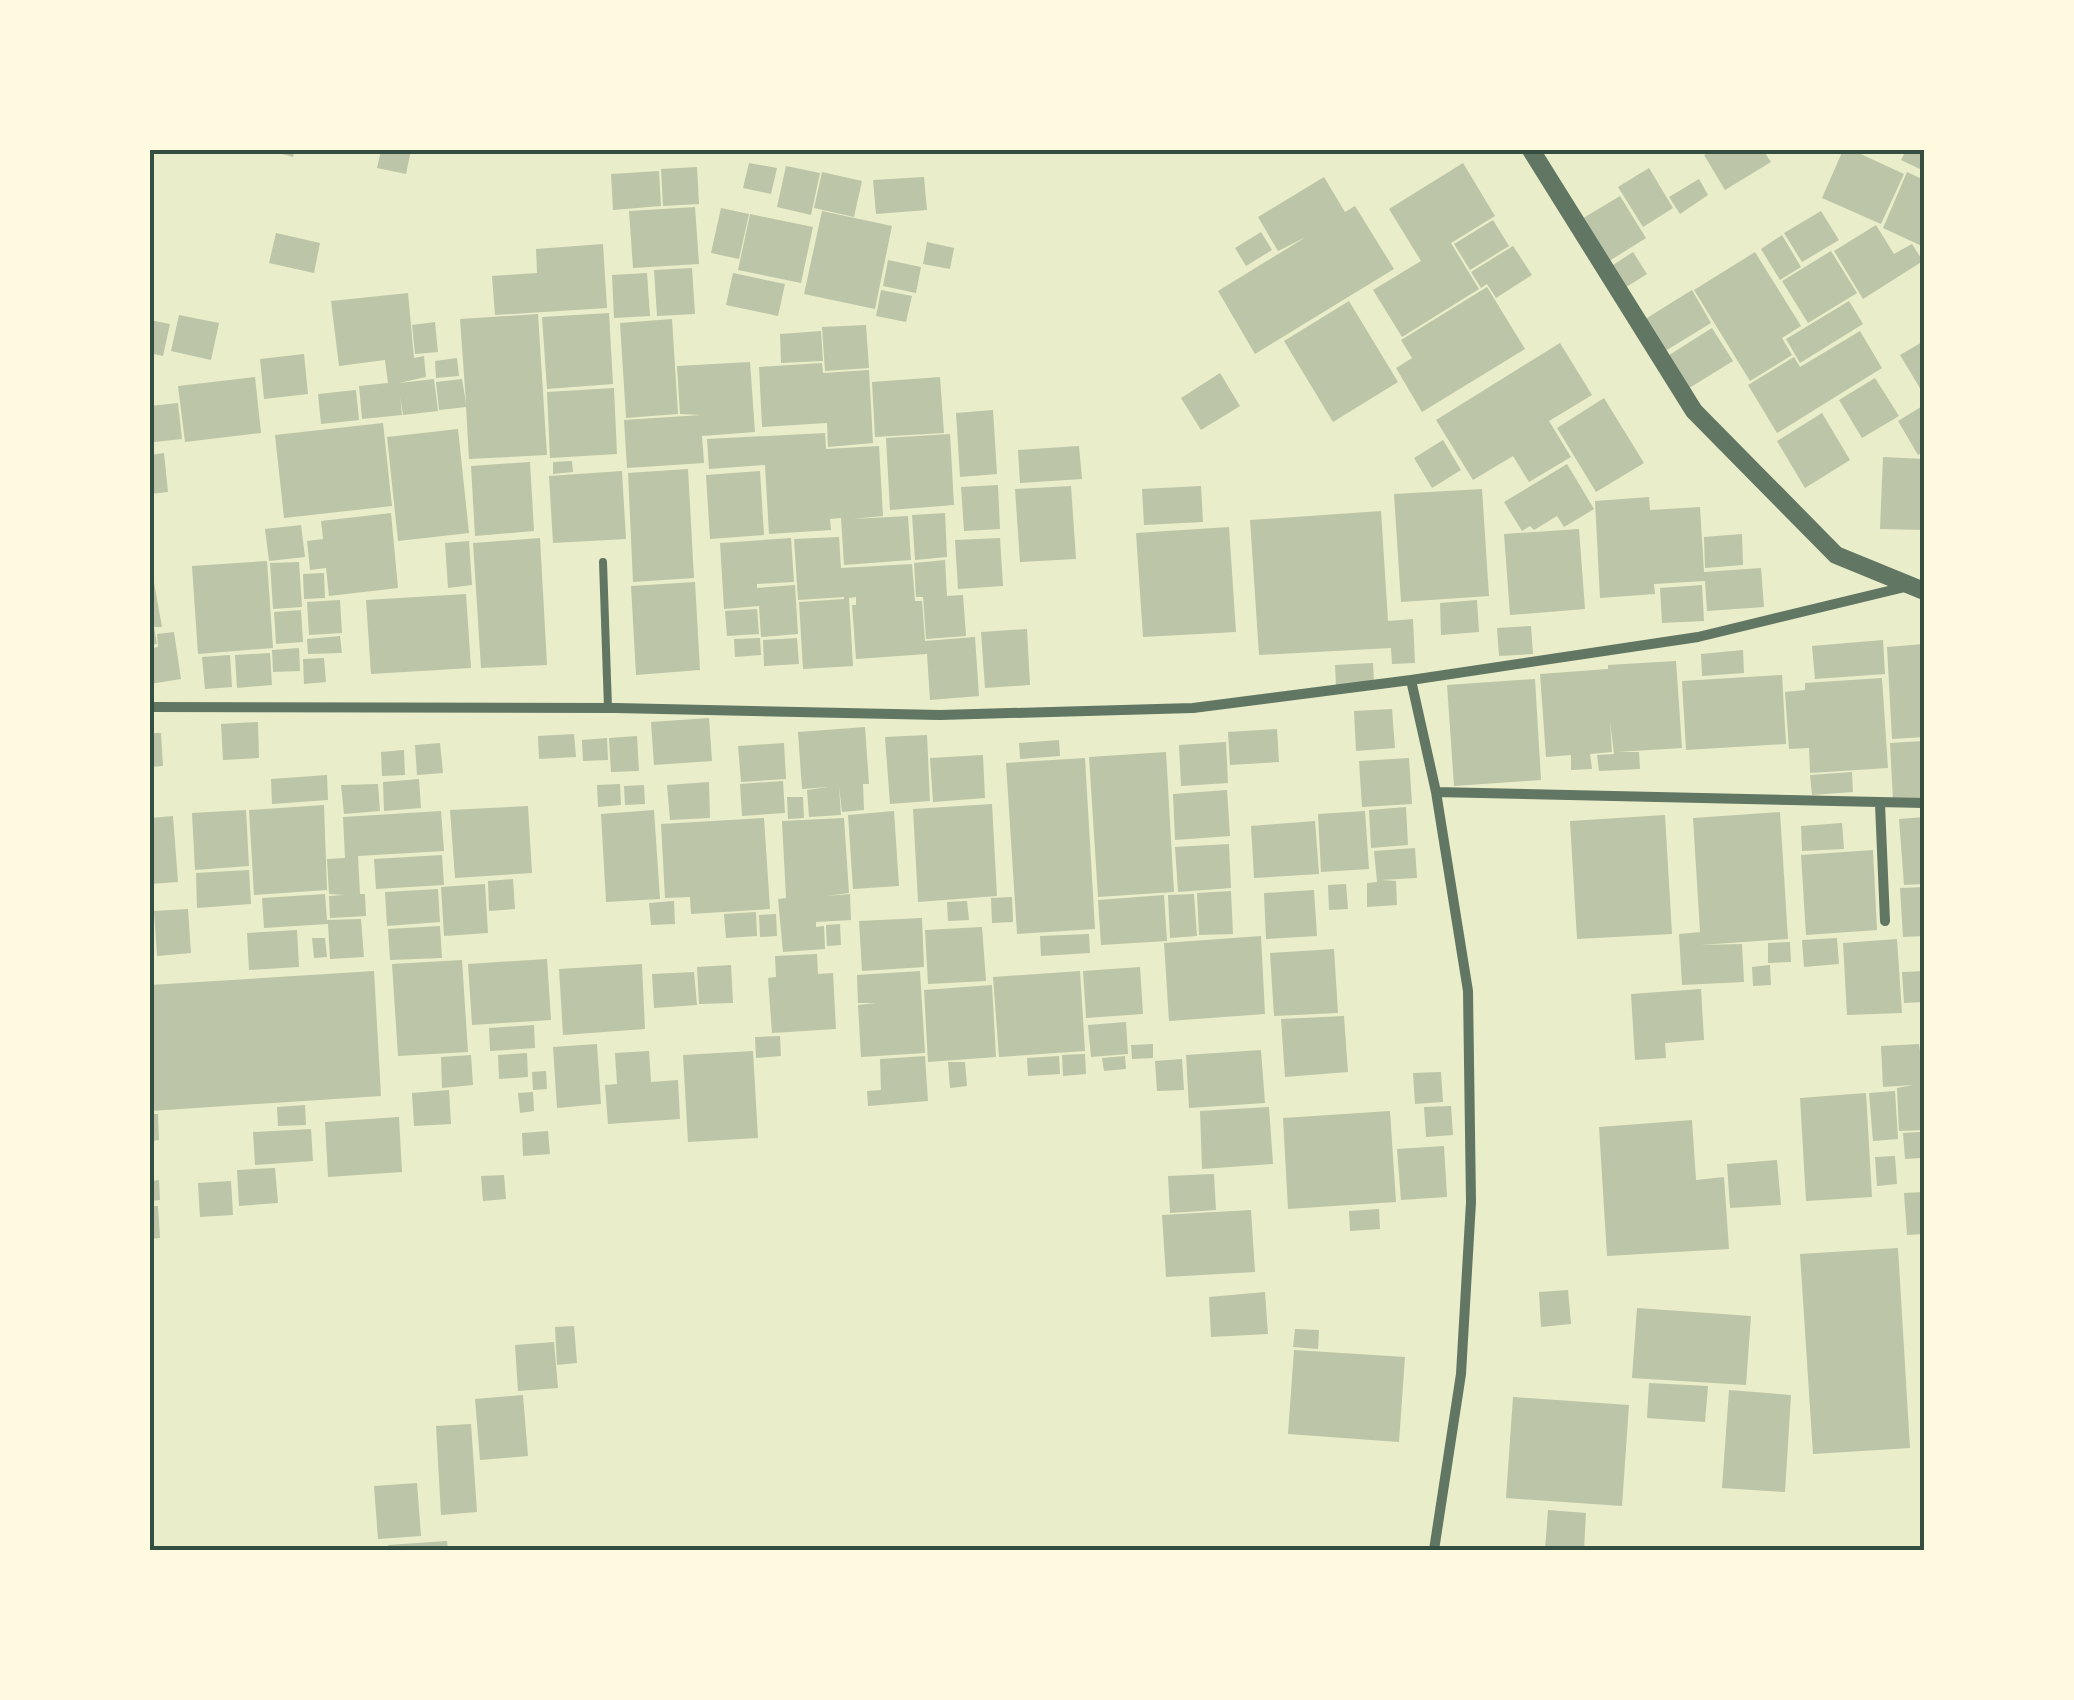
<svg xmlns="http://www.w3.org/2000/svg" width="2074" height="1700" font-family="Signika,sans-serif">
  <style>
    .building { fill: #bcc5a7 }
    .lines { fill: none; stroke-linecap: round; stroke-linejoin: round }
    .service { stroke: #617663; stroke-width: 8 }
    .minor { stroke: #617663; stroke-width: 10 }
    .tertiary { stroke: #617663; stroke-width: 18 }
    .neatline { fill: none; stroke: #344e41; stroke-width: 4 }
  </style>
  <rect width="100%" height="100%" fill="#e9edc9"/>
  <!-- building -->
  <path class="building" d="M267,150H295L293,157Z
    M381,150H411L406,174L377,168Z
    M1713,150H1763L1771,162L1725,190L1704,155Z
    M1843,150H1852L1904,174L1881,224L1822,198Z
    M1906,150H1924V171L1901,160Z
    M749,163L777,168L771,194L743,188Z
    M1463,163L1495,216L1451,243L1479,289L1402,337L1373,290L1421,261L1389,209Z
    M786,166L820,173L811,215L777,207Z
    M697,167L699,204L663,206L661,169Z
    M1649,168L1673,208L1643,227L1618,187Z
    M659,171L661,206L613,210L611,174Z
    M822,172L862,181L854,217L814,208Z
    M1907,172L1924,180V247L1883,228Z
    M924,177L927,210L876,214L873,180Z
    M1324,177L1345,212L1355,206L1394,269L1255,354L1218,291L1306,237L1278,251L1258,217Z
    M1699,179L1708,195L1680,214L1669,197Z
    M1620,196L1646,238L1606,263L1580,220Z
    M695,207L699,264L633,268L629,211Z
    M721,208L749,214L739,259L711,253Z
    M822,211L892,226L875,309L804,294Z
    M1821,211L1839,240L1802,262L1784,233Z
    M750,214L813,227L801,283L738,270Z
    M1493,220L1509,246L1470,270L1454,244Z
    M1876,225L1894,254L1912,244L1923,261L1863,299L1834,251Z
    M1261,232L1272,250L1246,266L1235,248Z
    M276,233L320,243L314,273L269,263Z
    M1782,235L1801,267L1780,280L1761,249Z
    M927,242L954,248L950,269L923,264Z
    M603,244L607,308L495,315L492,276L537,273L536,249Z
    M1513,246L1532,275L1496,298L1487,284L1481,288L1471,272Z
    M1831,251L1857,293L1808,323L1782,281Z
    M1633,252L1647,274L1623,289L1610,267Z
    M1755,252L1801,326L1782,338L1792,355L1750,381L1694,290Z
    M888,260L921,267L916,293L883,286Z
    M692,268L695,314L657,316L654,270Z
    M647,273L650,316L614,318L612,275Z
    M733,273L785,284L778,316L726,305Z
    M1487,287L1525,349L1422,412L1396,368L1412,358L1401,340Z
    M881,290L912,296L906,322L876,316Z
    M1692,290L1711,323L1662,353L1642,321Z
    M408,293L414,358L424,356L426,377L399,383L434,379L438,411L403,415L400,396L402,415L362,419L359,386L388,383L385,360L339,366L331,301Z
    M1349,301L1398,382L1333,422L1284,341Z
    M1849,301L1863,324L1800,363L1786,339Z
    M609,313L613,384L547,389L542,317Z
    M538,314L547,455L469,459L466,407L439,410L436,382L462,379L466,403L460,319Z
    M179,315L219,323L211,360L171,351Z
    M672,319L678,414L626,418L620,323Z
    M150,320L170,324L163,356L150,353Z
    M435,322L438,352L415,354L412,325Z
    M866,325L869,368L825,371L822,327Z
    M1712,328L1733,361L1686,390L1666,357Z
    M821,331L823,361L781,363L780,334Z
    M1860,331L1882,368L1777,433L1748,385L1794,357L1800,367Z
    M1924,341V395L1900,355Z
    M1560,343L1592,395L1549,421L1571,457L1529,482L1513,456L1473,480L1436,420Z
    M304,354L308,394L264,399L260,359Z
    M457,358L459,376L436,378L435,361Z
    M750,362L755,432L702,436L704,463L627,468L624,420L701,415L680,414L677,366Z
    M822,363L823,373L869,370L873,443L828,447L827,423L762,427L759,367Z
    M1220,373L1240,406L1201,430L1181,398Z
    M255,377L261,433L185,442L178,386Z
    M940,377L944,433L875,437L872,382Z
    M1875,378L1899,416L1862,438L1839,400Z
    M614,388L617,454L550,458L547,392Z
    M356,390L359,420L321,424L318,394Z
    M1604,398L1644,463L1596,492L1557,428Z
    M178,403L182,439L154,442L150,406Z
    M1924,405V451L1918,455L1898,421Z
    M993,410L997,474L960,477L956,413Z
    M1822,413L1850,460L1805,488L1777,441Z
    M383,423L392,506L284,518L275,435Z
    M458,429L469,533L398,541L387,437Z
    M825,433L826,449L879,446L883,516L852,519L908,516L911,560L844,565L841,518L830,519L831,530L769,534L765,465L709,469L707,439Z
    M950,434L954,505L890,510L886,438Z
    M1443,440L1461,470L1432,488L1414,458Z
    M1079,446L1082,479L1020,483L1018,450Z
    M164,453L168,492L150,494V455Z
    M1883,457L1924,459V530L1880,529Z
    M572,461L573,472L553,474V462Z
    M530,462L534,531L475,536L471,466Z
    M1567,464L1594,509L1564,527L1557,516L1534,530L1530,526L1522,531L1504,502Z
    M688,469L694,578L633,582L628,473Z
    M622,471L626,539L553,543L549,476Z
    M760,471L764,535L710,539L706,475Z
    M998,485L1000,529L964,531L961,487Z
    M1071,486L1076,559L1020,562L1015,489Z
    M1201,486L1203,522L1144,525L1142,489Z
    M1482,489L1489,596L1401,602L1394,494Z
    M1649,497L1650,510L1700,507L1704,572L1761,568L1764,607L1707,611L1705,581L1654,584L1655,594L1600,598L1595,501Z
    M1381,511L1388,621L1413,619L1415,663L1392,664L1391,648L1259,655L1250,520Z
    M391,513L398,588L329,596L326,568L310,570L307,541L323,539L321,521Z
    M945,513L947,557L915,560L912,515Z
    M301,525L305,557L269,561L265,529Z
    M1229,527L1236,632L1143,637L1136,533Z
    M1579,529L1585,609L1510,615L1504,534Z
    M1742,534L1743,565L1705,568L1704,537Z
    M839,537L841,568L912,564L915,601H922L925,641L975,637L979,696L930,700L927,654L856,659L852,605H856V597L849,598L853,666L803,669L799,602L844,599V597L798,600L794,539Z
    M540,538L547,665L481,668L473,543Z
    M791,538L794,582L757,584V588L795,585L798,634L761,637L759,606L724,609L720,543Z
    M1000,538L1003,586L958,589L955,540Z
    M469,541L472,585L448,588L445,543Z
    M150,560L162,627H154L157,644L150,645Z
    M945,560L947,596L963,595L966,636L926,639L923,597H916L914,563Z
    M267,561L273,648L198,654L192,566Z
    M299,562L302,607L273,609L270,563Z
    M324,573L325,598L304,599L303,574Z
    M695,582L700,670L636,675L631,586Z
    M1702,585L1704,621L1662,623L1660,588Z
    M466,594L471,668L371,674L366,600Z
    M340,600L342,633L309,635L307,602Z
    M1477,600L1479,632L1441,635L1440,603Z
    M757,609L759,634L727,636L725,611Z
    M301,610L303,642L276,644L274,612Z
    M1531,626L1533,654L1499,656L1497,628Z
    M1027,629L1030,685L985,688L981,632Z
    M174,632L181,679L150,684V648L158,647L157,634Z
    M340,636L342,653L308,654L307,639Z
    M760,638L761,655L735,657L734,639Z
    M797,638L799,664L764,666L763,640Z
    M1883,640L1885,674L1815,679L1812,646Z
    M1924,644V737L1892,739L1887,647Z
    M299,648L300,671L273,672L272,650Z
    M1743,650L1744,673L1702,676L1701,654Z
    M270,653L272,685L237,688L235,655Z
    M230,655L232,687L205,689L202,657Z
    M324,658L326,682L304,684L303,659Z
    M1676,661L1682,748L1617,752H1639L1640,769L1599,771L1597,755L1614,754L1610,721L1612,752L1590,754L1592,769L1571,770V755L1546,757L1540,674L1608,669V665Z
    M1373,663L1374,683L1336,686L1335,665Z
    M1782,675L1786,744L1686,750L1682,681Z
    M1882,678L1888,768L1810,773L1809,748L1789,749L1785,692L1805,690V683Z
    M1535,679L1541,780L1454,786L1447,685Z
    M1392,709L1395,748L1356,751L1354,711Z
    M709,718L712,761L654,765L651,722Z
    M258,722L259,758L223,760L221,724Z
    M865,727L869,784H863L864,810L842,812L839,786L841,815L809,817L807,790L828,787L802,789L798,732Z
    M1277,729L1279,762L1230,765L1228,732Z
    M150,733H161L163,766L150,767Z
    M574,734L576,757L539,759L538,736Z
    M927,735L930,801L890,804L885,737Z
    M637,736L639,771L611,772L609,738Z
    M607,738L608,760L583,761L582,740Z
    M1059,740L1060,756L1020,759L1019,743Z
    M1924,741V798L1893,800L1890,743Z
    M1226,742L1228,783L1181,786L1179,745Z
    M440,743L443,773L417,775L415,745Z
    M784,743L786,779L741,782L738,746Z
    M404,750L405,775L382,776L381,752Z
    M1166,752L1174,892L1098,897L1089,757Z
    M983,755L985,798L933,802L930,758Z
    M1085,758L1095,929L1017,934L1006,763Z
    M1409,758L1412,804L1362,807L1359,761Z
    M1852,772L1853,792L1812,795L1810,775Z
    M327,775L328,800L272,804L271,779Z
    M419,779L421,808L384,811L383,782Z
    M783,781L785,813L742,816L740,784Z
    M709,782L710,818L670,820L667,785Z
    M378,784L380,811L344,814L341,785Z
    M620,784L621,805L598,807L597,785Z
    M644,785L645,804L625,805L624,786Z
    M1227,790L1230,836L1175,840L1173,794Z
    M787,797H803L804,818L788,819Z
    M992,804L997,896L918,902L913,809Z
    M324,805L327,890L254,895L249,810Z
    M528,806L532,873L455,878L450,810Z
    M1406,807L1408,845L1371,848L1369,810Z
    M246,810L249,866L195,870L192,813Z
    M654,810L660,899L606,902L601,814Z
    M441,811L444,851L358,856L360,894H365L366,916L330,918L329,896L344,895L329,894L327,859L345,858L343,817Z
    M894,811L899,886L853,889L848,815Z
    M1365,811L1369,869L1321,872L1318,814Z
    M1780,812L1788,939L1700,945L1742,944L1744,982L1682,985L1679,934L1700,932L1693,818Z
    M1665,815L1672,934L1577,939L1570,821Z
    M173,816L178,882L150,884V818Z
    M1924,817V884L1904,885L1899,819Z
    M764,818L770,909L691,914L690,897L665,898L661,824Z
    M844,818L849,893L826,896L850,894L851,920L816,922V927L824,926L825,949L783,952L778,899L786,898L782,821Z
    M1315,821L1319,874L1254,878L1251,826Z
    M1842,823L1844,849L1802,851L1801,826Z
    M1229,844L1231,888L1178,892L1175,847Z
    M1415,848L1417,878L1381,880L1396,881L1397,905L1367,907V883L1377,882L1374,851Z
    M1873,850L1877,930L1806,935L1801,855Z
    M442,855L444,885L376,889L374,859Z
    M249,870L251,904L197,908L196,873Z
    M513,879L515,909L489,911L488,881Z
    M485,884L488,933L444,936L441,887Z
    M1346,884L1348,909L1329,910L1328,885Z
    M1924,887V936L1903,937L1900,888Z
    M438,889L440,922L387,926L385,892Z
    M1314,890L1317,936L1266,939L1264,893Z
    M1231,891L1233,934L1199,935L1197,893Z
    M325,894L327,920L361,919L364,957L330,959L328,924L264,928L262,898Z
    M1194,894L1197,936L1170,938L1168,895Z
    M1164,895L1167,941L1101,945L1098,900Z
    M1012,897L1013,922L992,923L991,898Z
    M674,901L675,924L651,925L649,903Z
    M967,901L969,920L948,921L947,902Z
    M188,909L191,953L157,956L154,911Z
    M756,912L757,936L726,938L724,914Z
    M776,914L777,936L760,937L759,915Z
    M922,918L924,967L862,971L859,921Z
    M840,924L841,945L827,946L826,925Z
    M440,926L442,958L390,960L388,929Z
    M982,927L986,981L928,984L925,930Z
    M297,930L299,967L249,970L247,933Z
    M1089,934L1090,953L1041,956L1040,936Z
    M1261,936L1265,1014L1169,1021L1164,943Z
    M312,938H325L327,957L314,958Z
    M1837,938L1839,964L1804,967L1802,940Z
    M1897,939L1902,1013L1847,1015L1843,943Z
    M1790,942L1791,962L1768,963V943Z
    M1334,949L1338,1013L1274,1016L1270,953Z
    M817,954L818,974L833,973L836,1029L772,1033L768,978L776,977L775,956Z
    M547,959L551,1020L472,1025L468,964Z
    M462,960L468,1052L398,1056L392,964Z
    M642,964L645,1029L563,1035L559,969Z
    M731,965L733,1003L699,1004L697,967Z
    M1770,965L1771,985L1753,986L1752,967Z
    M1140,967L1143,1014L1086,1018L1083,971Z
    M374,971L381,1096L150,1111V985Z
    M920,971L925,1053L861,1057L858,1005L876,1003H858L857,975Z
    M1080,971L1085,1051L999,1057L993,977Z
    M1924,971V1002L1904,1003L1902,972Z
    M694,972L697,1005L654,1008L652,974Z
    M992,985L996,1057L928,1062L924,990Z
    M1701,989L1704,1040L1665,1043L1666,1058L1635,1060L1631,994Z
    M1344,1016L1348,1072L1285,1077L1281,1019Z
    M1126,1022L1128,1054L1091,1057L1088,1025Z
    M534,1025L535,1048L490,1051L489,1028Z
    M780,1036L781,1056L756,1058L755,1037Z
    M597,1044L601,1104L557,1108L553,1047Z
    M1153,1044V1058L1132,1059L1131,1045Z
    M1919,1044L1924,1084V1130L1899,1131L1897,1088L1913,1085L1883,1087L1881,1046Z
    M1261,1050L1265,1103L1189,1108L1186,1055Z
    M649,1051L651,1082L678,1080L680,1119L608,1124L605,1085L617,1084L615,1053Z
    M753,1051L758,1138L688,1142L683,1055Z
    M527,1053L528,1077L499,1079L498,1055Z
    M1085,1054L1086,1074L1063,1076L1062,1055Z
    M471,1055L473,1085L442,1088L441,1057Z
    M925,1056L928,1101L868,1106L867,1091L881,1090L880,1059Z
    M1059,1056L1060,1074L1028,1076L1027,1058Z
    M1125,1056L1126,1069L1104,1071L1102,1058Z
    M1182,1059L1184,1090L1157,1091L1155,1061Z
    M948,1062H965L967,1086L950,1088Z
    M546,1071L547,1089L533,1090L532,1072Z
    M1441,1072L1443,1102L1415,1104L1413,1073Z
    M449,1090L451,1124L414,1126L412,1093Z
    M1895,1091L1898,1139L1873,1141L1869,1093Z
    M533,1092L534,1111L520,1113L518,1093Z
    M1866,1093L1872,1197L1806,1201L1800,1098Z
    M305,1105L306,1125L278,1126L277,1107Z
    M1451,1106L1453,1135L1426,1137L1424,1107Z
    M1269,1107L1273,1164L1202,1169L1200,1111Z
    M1390,1111L1396,1202L1288,1209L1283,1118Z
    M150,1114H158L159,1140L150,1141Z
    M399,1117L402,1172L328,1177L325,1122Z
    M1692,1120L1696,1180L1724,1177L1729,1249L1607,1256L1599,1127Z
    M311,1129L313,1161L255,1165L253,1132Z
    M548,1131L550,1154L523,1156L522,1133Z
    M1920,1132L1921,1158L1905,1159L1903,1133Z
    M1444,1146L1447,1197L1401,1200L1397,1149Z
    M1895,1156L1897,1184L1877,1186L1875,1157Z
    M1777,1160L1781,1205L1730,1208L1727,1164Z
    M275,1168L278,1203L239,1206L237,1170Z
    M1214,1174L1216,1210L1170,1213L1168,1176Z
    M504,1175L506,1199L483,1201L481,1176Z
    M159,1180L160,1200L150,1201V1181Z
    M231,1181L233,1215L200,1217L198,1183Z
    M1924,1192V1234L1907,1235L1904,1193Z
    M150,1206H158L160,1238L150,1239Z
    M1379,1209L1380,1229L1350,1231L1349,1211Z
    M1251,1210L1255,1272L1166,1277L1162,1215Z
    M1898,1248L1910,1448L1813,1454L1800,1254Z
    M1568,1290L1571,1324L1541,1327L1539,1292Z
    M1265,1292L1268,1334L1211,1337L1209,1297Z
    M1637,1308L1751,1316L1746,1385L1632,1378Z
    M574,1326L577,1363L557,1365L555,1327Z
    M1295,1329L1319,1330L1318,1349L1293,1347Z
    M554,1342L558,1388L518,1391L515,1345Z
    M1294,1350L1405,1357L1399,1442L1288,1434Z
    M1649,1383L1708,1386L1705,1422L1647,1418Z
    M1729,1390L1791,1395L1785,1492L1722,1488Z
    M523,1395L528,1456L480,1460L475,1399Z
    M1513,1397L1629,1405L1622,1506L1506,1498Z
    M471,1424L477,1512L441,1515L436,1426Z
    M417,1483L421,1536L378,1539L374,1486Z
    M1548,1510L1586,1513L1584,1550H1545Z
    M447,1541L448,1550H388V1545Z"/>
  <g class="lines">
    <!-- service -->
    <path class="service" d="M603,562L608,708"/>
    <!-- minor -->
    <path class="minor" d="M1411,680L1436,792L1468,991L1471,1202L1461,1374L1434,1550
      M150,707L616,708L940,715L1193,708L1411,680L1698,637L1909,586
      M1436,792L1924,803
      M1880,804L1885,921"/>
    <!-- tertiary -->
    <path class="tertiary" d="M1531,150L1694,411L1836,555L1924,591"/>
  </g>
  <!-- border -->
  <rect width="2074" height="1700" fill="none" stroke="#fefae0" stroke-width="305"/>
  <rect x="152" y="152" width="1770" height="1396" class="neatline"/>
</svg>
